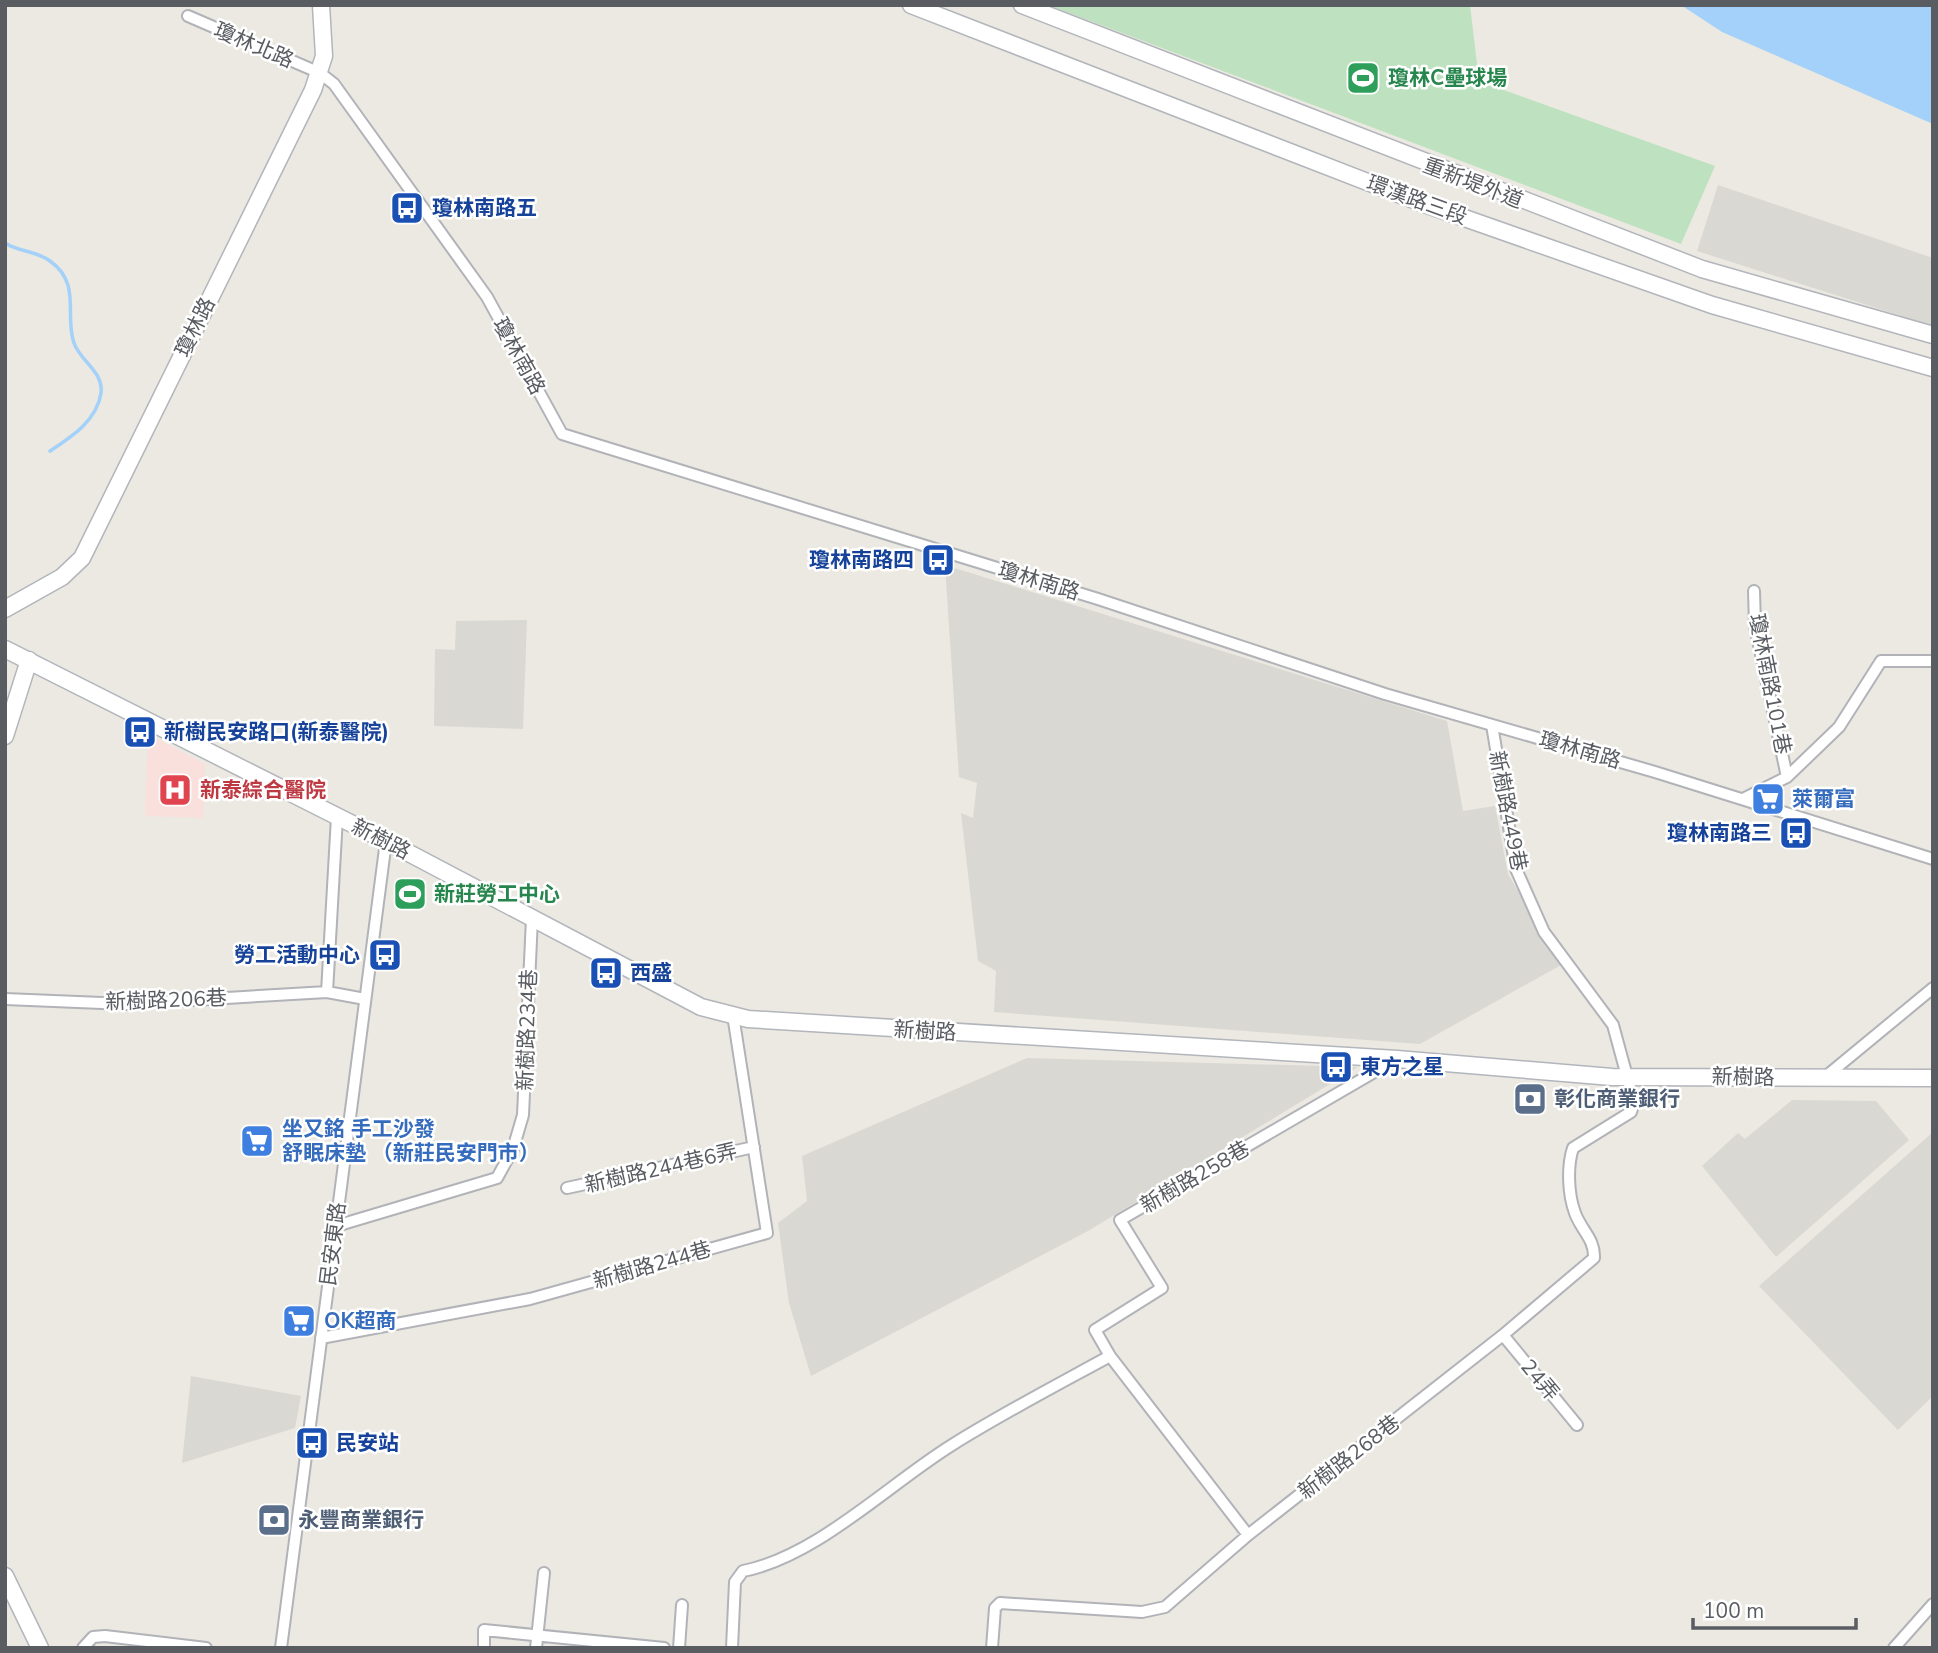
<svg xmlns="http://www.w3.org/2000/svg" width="1938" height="1653" font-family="'Nunito Sans','Noto Sans TC',sans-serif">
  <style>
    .industrial { fill: #dad8d3 }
    .medical { fill: #f9e0dc }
    .green { fill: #bee2bf }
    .water { fill: #a3d1f9 }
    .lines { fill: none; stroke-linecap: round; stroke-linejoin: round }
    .stream { stroke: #a3d1f9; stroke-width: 3.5 }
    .street-casing { stroke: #b1b3b8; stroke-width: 14 }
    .secondary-casing { stroke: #b2b5bb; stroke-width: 19 }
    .street { stroke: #fff; stroke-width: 10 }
    .secondary { stroke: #fff; stroke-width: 16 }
    .labels { text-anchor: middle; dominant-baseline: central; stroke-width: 5; stroke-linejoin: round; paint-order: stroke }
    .street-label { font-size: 21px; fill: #595c61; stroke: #fff }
    .leisure-label { font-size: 21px; font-weight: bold; fill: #27864d; stroke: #fff; text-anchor: start }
    .transit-label { font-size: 21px; font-weight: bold; fill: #164399; stroke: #fff; text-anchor: start }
    .health-label { font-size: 21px; font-weight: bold; fill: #be3a42; stroke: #fff; text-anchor: start }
    .shop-label { font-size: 21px; font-weight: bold; fill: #366cbe; stroke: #fff; text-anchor: start }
    .service-label { font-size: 21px; font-weight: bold; fill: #4e5e75; stroke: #fff; text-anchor: start }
  </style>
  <rect width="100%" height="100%" fill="#ebe9e1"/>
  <!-- industrial -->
  <path class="industrial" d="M1718,185L1933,258V326L1697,251Z
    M945,565L1447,721L1463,811L1495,806L1508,874L1561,965L1420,1044L994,1012L996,971L978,961L961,813L973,818L977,783L959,777Z
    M527,620L523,729L434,726L435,649L455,650L456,621Z
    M1027,1058L1358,1067L1088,1231L811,1376L789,1303L778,1223L807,1201L802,1156Z
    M1792,1100L1876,1101L1909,1140L1776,1257L1702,1166L1738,1133L1745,1139Z
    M1933,1132V1396L1898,1430L1759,1286Z
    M191,1376L301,1396L295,1428L182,1463Z"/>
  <!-- medical -->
  <path class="medical" d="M148,734L205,764L203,818L145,816Z"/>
  <!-- green -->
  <path class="green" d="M1048,5H1470L1479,81L1715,166L1681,244Z"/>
  <!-- water -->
  <path class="water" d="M1681,5H1933V124L1722,32Z"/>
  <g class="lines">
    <!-- stream -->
    <path class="stream" d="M5,243C19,252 37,251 50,261C82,284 64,314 74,343C80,361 104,372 101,393C97,421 70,438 50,451"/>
    <defs>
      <path id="street" d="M188,16L320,73L334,84L487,297L562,434L1098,599L1385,694L1655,772L1933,859
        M1754,591L1755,626L1787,777
        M1743,799L1787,777L1839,727L1881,661H1933
        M327,992L337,817
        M5,999L126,1004L327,992L365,999
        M1824,1078L1933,988
        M567,1188L754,1147
        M336,1226L497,1178L513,1149L523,1115L532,918
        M1503,1335L1577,1425
        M321,1338L530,1299L767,1233L733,1015
        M1110,1356L1095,1330L1162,1288L1120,1220L1395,1060
        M83,1648L93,1637L105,1636L206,1648
        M281,1648L386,841
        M484,1648V1630L664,1648
        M536,1648L544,1573
        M679,1648L682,1605
        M732,1648L735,1582L743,1571C816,1557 889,1484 952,1445C1003,1413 1057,1385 1110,1356L1248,1535L1503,1335L1594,1258C1595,1239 1581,1230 1575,1213C1568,1194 1567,1166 1573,1148L1631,1112L1634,1102L1613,1025L1544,932L1516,869L1492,725
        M992,1648L995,1608L1000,1603L1142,1612L1165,1607L1248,1535
        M1894,1648L1933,1604"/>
      <path id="secondary" d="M911,5L1419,202L1712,305L1933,368
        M1022,5L1702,269L1933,335
        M5,609L62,577L82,558L313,90L324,56L321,5
        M5,649L386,841L701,1007L748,1019L1397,1059L1612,1077L1933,1078
        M5,736L29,660
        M5,1576L40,1648"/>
    </defs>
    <!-- street casing -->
    <use href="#street" class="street-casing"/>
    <!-- secondary casing -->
    <use href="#secondary" class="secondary-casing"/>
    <!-- street -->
    <use href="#street" class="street"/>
    <!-- secondary -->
    <use href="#secondary" class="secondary"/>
  </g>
  <!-- icons -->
  <defs>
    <symbol id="stadium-square" viewBox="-11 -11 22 22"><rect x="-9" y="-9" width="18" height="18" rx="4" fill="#2e9e5b" stroke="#fff"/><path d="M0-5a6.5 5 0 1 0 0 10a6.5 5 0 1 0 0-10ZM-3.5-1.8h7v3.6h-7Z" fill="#fff"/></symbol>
    <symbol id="bus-square" viewBox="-11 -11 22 22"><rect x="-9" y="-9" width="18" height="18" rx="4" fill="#1a4fb4" stroke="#fff"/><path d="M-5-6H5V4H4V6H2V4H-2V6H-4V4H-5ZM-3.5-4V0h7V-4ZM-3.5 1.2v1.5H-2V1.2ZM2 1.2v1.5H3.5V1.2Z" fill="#fff"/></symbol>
    <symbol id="hospital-square" viewBox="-11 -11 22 22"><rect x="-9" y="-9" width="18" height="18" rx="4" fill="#e0444e" stroke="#fff"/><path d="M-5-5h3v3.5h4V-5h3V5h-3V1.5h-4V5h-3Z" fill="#fff"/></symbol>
    <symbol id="supermarket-square" viewBox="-11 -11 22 22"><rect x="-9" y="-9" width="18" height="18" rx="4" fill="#3f7fe0" stroke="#fff"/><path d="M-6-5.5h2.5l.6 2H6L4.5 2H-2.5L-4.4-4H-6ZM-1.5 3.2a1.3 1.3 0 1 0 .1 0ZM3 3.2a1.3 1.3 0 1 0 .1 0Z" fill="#fff"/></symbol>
    <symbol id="bank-square" viewBox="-11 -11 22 22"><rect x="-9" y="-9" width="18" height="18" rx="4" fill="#5c6f8a" stroke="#fff"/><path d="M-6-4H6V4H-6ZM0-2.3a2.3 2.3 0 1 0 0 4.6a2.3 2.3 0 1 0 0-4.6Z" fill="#fff"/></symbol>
  </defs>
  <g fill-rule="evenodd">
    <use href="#stadium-square" x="1344" y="59" width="38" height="38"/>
    <use href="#bus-square" x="388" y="189" width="38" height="38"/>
    <use href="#bus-square" x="919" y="541" width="38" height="38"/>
    <use href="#bus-square" x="121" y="713" width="38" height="38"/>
    <use href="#hospital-square" x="156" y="771" width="38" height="38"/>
    <use href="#supermarket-square" x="1749" y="780" width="38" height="38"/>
    <use href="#bus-square" x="1777" y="814" width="38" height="38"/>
    <use href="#stadium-square" x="391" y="875" width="38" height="38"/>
    <use href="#bus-square" x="366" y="936" width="38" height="38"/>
    <use href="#bus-square" x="587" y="954" width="38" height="38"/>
    <use href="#bus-square" x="1317" y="1048" width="38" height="38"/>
    <use href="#bank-square" x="1511" y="1080" width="38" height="38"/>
    <use href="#supermarket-square" x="238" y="1122" width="38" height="38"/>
    <use href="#supermarket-square" x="280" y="1302" width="38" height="38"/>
    <use href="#bus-square" x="293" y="1424" width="38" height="38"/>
    <use href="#bank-square" x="255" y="1501" width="38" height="38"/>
  </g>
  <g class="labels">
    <!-- street labels -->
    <g class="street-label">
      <text transform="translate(254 45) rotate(23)">瓊林北路</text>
      <text transform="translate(1473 183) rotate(21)">重新堤外道</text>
      <text transform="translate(1417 200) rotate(20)">環漢路三段</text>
      <text transform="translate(195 327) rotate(-64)">瓊林路</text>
      <text transform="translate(519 356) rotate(61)">瓊林南路</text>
      <text transform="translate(1039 581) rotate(17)">瓊林南路</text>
      <text transform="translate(1770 684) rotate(79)">瓊林南路101巷</text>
      <text transform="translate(1580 750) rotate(16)">瓊林南路</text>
      <text transform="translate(1508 811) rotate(79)">新樹路449巷</text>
      <text transform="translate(381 839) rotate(27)">新樹路</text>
      <text transform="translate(166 1000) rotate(-2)">新樹路206巷</text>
      <text transform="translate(527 1030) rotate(-88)">新樹路234巷</text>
      <text transform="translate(925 1031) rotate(3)">新樹路</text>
      <text transform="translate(1743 1077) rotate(1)">新樹路</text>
      <text transform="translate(661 1168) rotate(-13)">新樹路244巷6弄</text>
      <text transform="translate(1195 1177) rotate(-30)">新樹路258巷</text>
      <text transform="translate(333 1244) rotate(-83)">民安東路</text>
      <text transform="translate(652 1265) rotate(-16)">新樹路244巷</text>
      <text transform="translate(1540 1380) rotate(50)">24弄</text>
      <text transform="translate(1349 1457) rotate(-38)">新樹路268巷</text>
    </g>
    <!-- leisure labels -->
    <g class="leisure-label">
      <text x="1388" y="78">瓊林C壘球場</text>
      <text x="434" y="894">新莊勞工中心</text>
    </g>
    <!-- transit labels -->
    <g class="transit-label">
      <text x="432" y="208">瓊林南路五</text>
      <text x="914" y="560" text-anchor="end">瓊林南路四</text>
      <text x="164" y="732">新樹民安路口(新泰醫院)</text>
      <text x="1772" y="833" text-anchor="end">瓊林南路三</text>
      <text x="360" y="955" text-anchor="end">勞工活動中心</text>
      <text x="630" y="973">西盛</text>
      <text x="1360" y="1067">東方之星</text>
      <text x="336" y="1443">民安站</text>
    </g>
    <!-- health labels -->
    <g class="health-label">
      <text x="200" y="790">新泰綜合醫院</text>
    </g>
    <!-- shop labels -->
    <g class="shop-label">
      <text x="1792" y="799">萊爾富</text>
      <text x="282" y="1129">坐又銘 手工沙發<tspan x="282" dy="24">舒眠床墊 （新莊民安門市）</tspan></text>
      <text x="324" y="1321">OK超商</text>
    </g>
    <!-- service labels -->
    <g class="service-label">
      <text x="1554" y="1099">彰化商業銀行</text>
      <text x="298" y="1520">永豐商業銀行</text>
    </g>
  </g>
  <!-- border -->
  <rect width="1938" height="1653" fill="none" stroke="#595c61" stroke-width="14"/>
  <!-- scale -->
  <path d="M1693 1618v10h163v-10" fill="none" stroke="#595c61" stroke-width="3.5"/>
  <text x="1703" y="1618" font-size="21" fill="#595c61" stroke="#ffffff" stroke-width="5" paint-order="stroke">100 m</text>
</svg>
